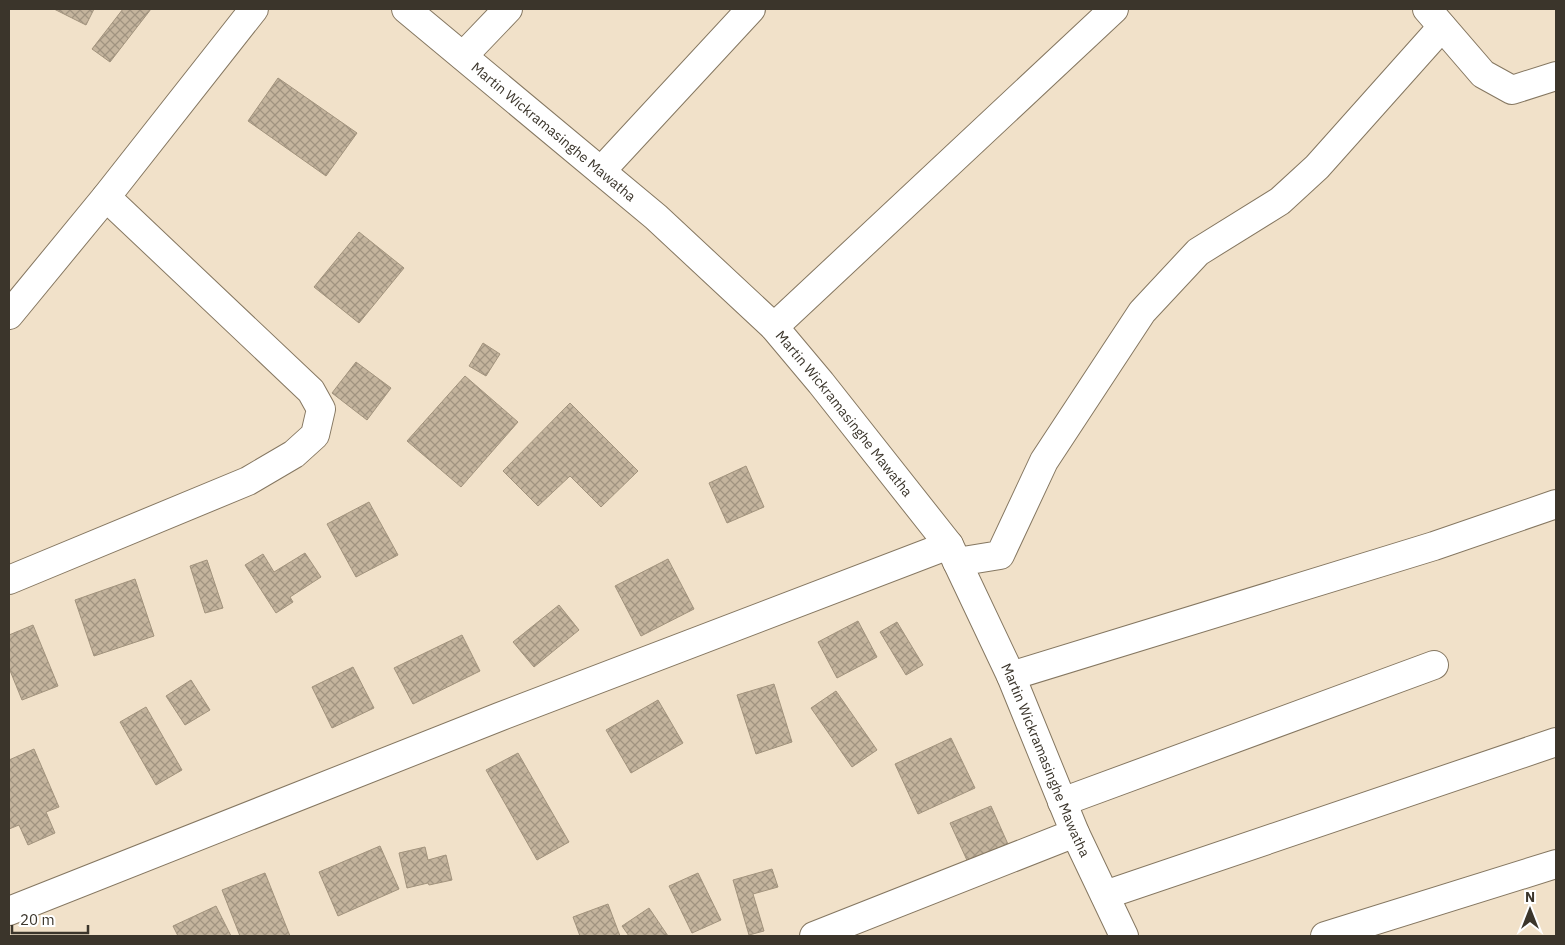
<svg xmlns="http://www.w3.org/2000/svg" width="1565" height="945" font-family="'IBM Plex Sans',sans-serif">
  <style>
    .building { fill: url(#building-cross-hatch); stroke: #a2937d }
    .lines { fill: none; stroke-linecap: round; stroke-linejoin: round }
    .street-casing { stroke: #857761; stroke-width: 30 }
    .street { stroke: #fff; stroke-width: 28 }
    .labels { text-anchor: middle; dominant-baseline: central; stroke-width: 5; stroke-linejoin: round; paint-order: stroke }
    .street-label { font-size: 14px; fill: #3b352b; stroke: #fff }
  </style>
  <defs>
    <pattern id="building-cross-hatch" width="8" height="8" patternUnits="userSpaceOnUse" patternTransform="scale(1.25)"><rect width="8" height="8" fill="#c4b49d"/><path d="M0 0l8 8M0 8l8-8" fill="none" stroke="#a09380"/></pattern>
  </defs>
  <rect width="100%" height="100%" fill="#f1e1c9"/>
  <!-- building -->
  <path class="building" d="M54,9H94L86,25Z
    M123,9H151L110,62L92,49Z
    M278,78L357,133L326,176L248,121Z
    M359,232L404,268L359,323L314,287Z
    M483,343L500,354L486,376L469,366Z
    M356,362L391,388L367,420L332,393Z
    M465,376L518,422L461,487L407,441Z
    M570,403L638,471L601,507L570,476L538,506L503,471Z
    M746,466L764,507L727,523L709,483Z
    M369,502L398,555L356,577L327,524Z
    M305,553L321,577L290,597L293,602L276,613L245,565L263,554L274,572Z
    M668,559L694,609L641,636L615,586Z
    M207,560L223,608L205,613L190,566Z
    M135,579L154,636L94,656L75,600Z
    M559,605L579,630L534,667L513,642Z
    M858,621L877,657L837,678L818,642Z
    M897,622L923,665L906,675L880,632Z
    M33,625L58,686L22,700L9,668V635Z
    M462,635L480,671L413,704L394,668Z
    M353,667L374,708L332,728L312,687Z
    M191,680L210,710L185,725L166,696Z
    M774,684L792,742L756,754L737,695Z
    M836,691L877,750L852,767L811,708Z
    M658,700L683,743L631,773L606,730Z
    M146,707L182,770L156,785L120,722Z
    M951,738L975,788L918,814L895,764Z
    M34,749L59,807L46,812L55,833L28,845L19,825L9,829V760Z
    M518,753L569,842L537,860L486,770Z
    M991,806L1011,851L971,869L950,823Z
    M380,846L399,889L338,916L319,872Z
    M425,847L428,860L446,855L452,880L429,885L428,883L407,888L399,853Z
    M772,869L778,887L753,894L764,931L749,935L733,880Z
    M265,873L290,936H240L222,890Z
    M698,873L721,920L692,933L669,886Z
    M608,904L620,936H580L573,917Z
    M216,906L231,936H178L173,926Z
    M649,908L668,936H629L622,926Z"/>
  <g class="lines">
    <defs>
      <g id="street">
        <path id="s1" d="M406,9L656,217L774,327L821,383L949,545L1011,676L1075,833L1124,936"/>
        <path d="M1427,9L1483,74L1512,90L1556,76"/>
        <path d="M463,56L508,9"/>
        <path d="M601,171L751,9"/>
        <path d="M9,315L106,197L254,9"/>
        <path d="M774,327L1114,9"/>
        <path d="M957,562L1000,555L1044,461L1142,312L1198,252L1280,201L1317,167L1442,27"/>
        <path d="M9,580L248,481L294,454L315,435L321,409L311,391L106,197"/>
        <path d="M1011,676L1434,546L1556,504"/>
        <path d="M1062,802L1434,665"/>
        <path d="M1105,895L1556,742"/>
        <path d="M9,911L499,717L949,545"/>
        <path d="M814,936L1075,833"/>
        <path d="M1325,936L1556,864"/>
      </g>
    </defs>
    <!-- street casing -->
    <use href="#street" class="street-casing"/>
    <!-- street -->
    <use href="#street" class="street"/>
  </g>
  <g class="labels">
    <!-- street labels -->
    <g class="street-label">
      <text stroke="none"><textPath href="#s1" startOffset="192">Martin Wickramasinghe Mawatha</textPath></text>
      <text stroke="none"><textPath href="#s1" startOffset="598">Martin Wickramasinghe Mawatha</textPath></text>
      <text stroke="none"><textPath href="#s1" startOffset="1002">Martin Wickramasinghe Mawatha</textPath></text>
    </g>
  </g>
  <!-- border -->
  <rect width="1565" height="945" fill="none" stroke="#3b352b" stroke-width="20"/>
  <!-- north arrow -->
  <g transform="translate(1530 910)" stroke="#ffffff" stroke-width="4" paint-order="stroke">
  <path d="M0-4L9 19L0 12L-9 19Z" fill="#3b352b"/>
  <text y="-8" font-size="14" font-weight="bold" text-anchor="middle" fill="#3b352b">N</text>
  </g>
  <!-- scale -->
  <path d="M12 925v8h76v-8" fill="none" stroke="#3b352b" stroke-width="2.5"/>
  <text x="20" y="925" font-size="15" fill="#3b352b" stroke="#ffffff" stroke-width="4" paint-order="stroke">20 m</text>
</svg>
